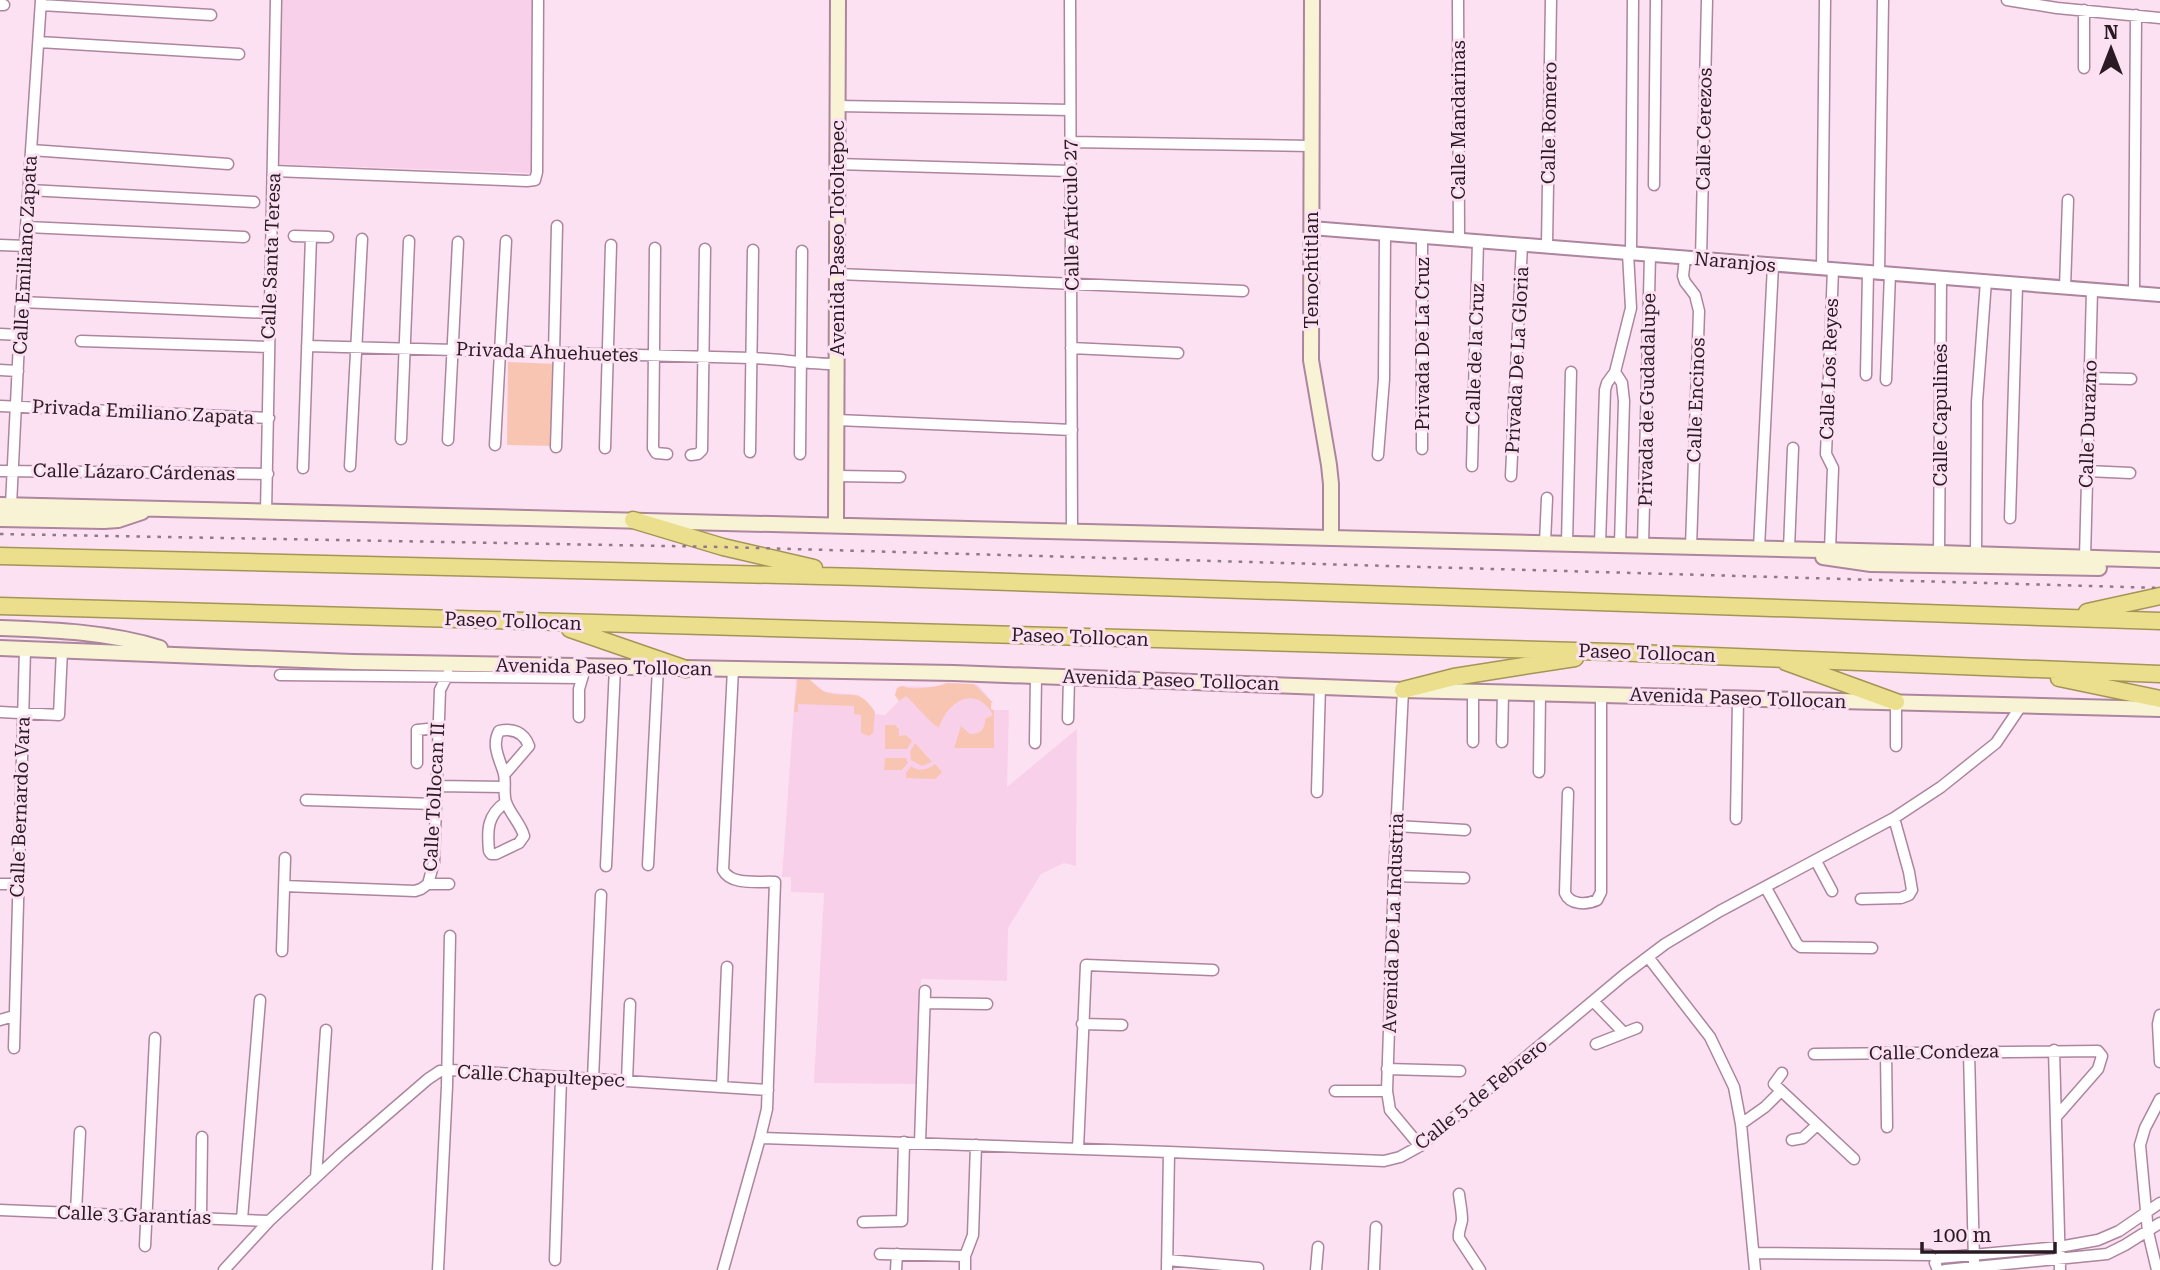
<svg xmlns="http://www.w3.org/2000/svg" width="2160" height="1270" font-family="'Roboto Serif',serif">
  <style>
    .built { fill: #f9d0e9 }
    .green { fill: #f8c5b3 }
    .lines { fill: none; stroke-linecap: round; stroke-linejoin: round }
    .minor-casing { stroke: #ad859e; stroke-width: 13 }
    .tertiary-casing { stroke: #ad859e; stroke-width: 16 }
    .secondary-casing { stroke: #ad859e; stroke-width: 18 }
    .trunk-casing { stroke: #a49556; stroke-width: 19 }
    .minor { stroke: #fff; stroke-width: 10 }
    .tertiary { stroke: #fff; stroke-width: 12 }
    .secondary { stroke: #f8f3d4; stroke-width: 14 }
    .trunk { stroke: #ebdf8e; stroke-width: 16 }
    .rail { stroke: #8f7987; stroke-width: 2.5; stroke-dasharray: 3.5 7; stroke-linecap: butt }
    .labels { text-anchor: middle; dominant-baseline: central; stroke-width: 6; stroke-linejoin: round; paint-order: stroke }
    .street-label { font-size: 19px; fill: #2a1a24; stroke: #fce1f2 }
  </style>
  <rect width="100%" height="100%" fill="#fce1f2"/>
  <!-- built -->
  <path class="built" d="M281,0H537L531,173L275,164Z
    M796,679H809L825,692L858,695L872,707L875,714L885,715L899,701L895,695L899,686L936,687L947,683L978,685L993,703H991V710H1009L1007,787L1077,729L1076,866L1064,863L1041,874L1008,928L1007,981L921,979L916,1084L814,1083L824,893L791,892V877H782Z"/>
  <!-- green -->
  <path class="green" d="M508,362L557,364L553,446L507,445Z
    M798,676C812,676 814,688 826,692C848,700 858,685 875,712L873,733L869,736L861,733V715L854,714V706L798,704V712H794Z
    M947,683L974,684L993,703H991V709L994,710V748H954L961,726L970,734C979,735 986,729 985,719L993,715C976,684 947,701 939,728C927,720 917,706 906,696L899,701L895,695L897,688C908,684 898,686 909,688C919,689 938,687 947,683Z
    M885,725H895L899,729V736L906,735L912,741L907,749H885Z
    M915,743L932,762L922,766L911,760L910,752Z
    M885,758H906L908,763L902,770H884Z
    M935,764L942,772L935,779L906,778V773L911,766C919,772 928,770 935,764Z"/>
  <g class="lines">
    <defs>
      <path id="minor" d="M1070,0L1072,532
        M1458,0L1459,240
        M2007,0L2057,8L2160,18
        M0,5H4
        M41,5L211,15
        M39,42L239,54
        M2084,68V10
        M837,106L1070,110
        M1070,142L1310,146
        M31,150L228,164
        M837,164L1070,171
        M274,171L527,181L535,180L537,172L538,0
        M1654,185L1656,0
        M29,190L254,202
        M27,227L244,237
        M294,236L328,237
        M1422,238V449
        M0,245L26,246
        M1547,245L1551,0
        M655,248L653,448L656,453L667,454
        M1631,253L1633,0
        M1685,258L1683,276L1685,282L1695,295L1699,311L1691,547
        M1701,259L1707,0
        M1822,268L1825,0
        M1879,273L1883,0
        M838,274L1243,291
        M2065,288L2068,200
        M2134,292L2136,15
        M21,302L270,313
        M0,334L20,335
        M81,341L269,347
        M307,346L751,358C780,359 808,364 837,364
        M1071,348L1178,353
        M554,353L557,226
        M0,370L18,371
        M1615,372L1622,383L1624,401L1620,545
        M1866,375L1868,272
        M2090,378L2131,379
        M1886,380L1890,273
        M0,406L269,418
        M837,420L1072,430
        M401,439L409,241
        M448,440L458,242
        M495,445L506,241
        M556,447L559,353
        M605,448L611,245
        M750,452L753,250
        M800,454L802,251
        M691,455L698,454L702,450L705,249
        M1378,455L1384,379L1385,234
        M350,466L362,239
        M1472,466L1478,241
        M303,468L311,237
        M0,471L268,474
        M2087,471L2130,473
        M837,476L900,477
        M1511,476L1522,244
        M11,505L21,302L41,0
        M266,512L276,0
        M2010,518L2017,285
        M1545,543L1547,498
        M1567,543L1571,372
        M1600,544L1605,390L1607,383L1615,372L1631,308L1628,253
        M1643,545L1650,255
        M1759,548L1773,265
        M1789,549L1793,448
        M1830,550L1833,468L1826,454L1833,269
        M1939,553L1941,278
        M1976,554L1977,402L1986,281
        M2085,558L2092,290
        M280,675L581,678
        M1403,690L1394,876L1387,1091L1390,1110L1420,1146
        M1896,702V746
        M0,712L59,715L62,650
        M579,717V689L584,672
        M1068,719L1069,677
        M1473,742V691
        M1502,742L1503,692
        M1035,743L1036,676
        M417,763V730L438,728
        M1539,772L1540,693
        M504,775L529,746C524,732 513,728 499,731C491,746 500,759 504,774C506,783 503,793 506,802C510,814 521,824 524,836L519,843L496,854H491L489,851C487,830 487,815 506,802
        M436,786L504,787
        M1317,792L1320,685
        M1568,793L1565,893C1570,905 1586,905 1597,900L1601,892V695
        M306,800L435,804
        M1736,819L1738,698
        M1396,826L1465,830
        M1816,861L1832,891
        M648,865L658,668
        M606,866L615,667
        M1394,876L1464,878
        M0,884H18
        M428,884L434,862L440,690L448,674
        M428,884H449
        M284,886L415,891L421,889L428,884
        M1766,888L1797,944L1801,947L1872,948
        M1861,899L1901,898L1909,895L1912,890L1909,872L1894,818
        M282,951L285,858
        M1648,957L1710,1037L1734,1087L1741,1124L1755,1270
        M1594,1002L1624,1033
        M925,1003L987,1004
        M2160,1015L2158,1024L2160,1062
        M0,1020L14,1016
        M1082,1024L1122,1025
        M1596,1044L1637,1028
        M14,1048L25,649
        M2054,1050L2060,1270
        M1969,1052L1974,1262
        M1886,1053L1887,1127
        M1814,1054L2098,1051L2102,1056L2098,1069L2056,1117
        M1387,1069L1460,1071
        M1782,1073L1774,1084L1854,1159
        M593,1079L601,895
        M627,1081L630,1004
        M722,1087L727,967
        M1335,1091H1387
        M1741,1124L1765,1107L1781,1091
        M760,1138L1169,1152L1384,1161L1400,1157L1420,1146L1624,975L1665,944L1720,911L1894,818L1941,787L1996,743L2021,706
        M1792,1140L1803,1138L1816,1126
        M920,1143L925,991
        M1078,1149L1086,965L1213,970
        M316,1177L326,1030
        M1459,1194C1460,1203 1462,1211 1462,1220C1461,1227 1458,1231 1459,1238L1480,1270
        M0,1210L269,1221
        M76,1212L80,1132
        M201,1217L202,1137
        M242,1219L260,1000
        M863,1222L902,1221L904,1142
        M145,1246L155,1038
        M1754,1253L1930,1255
        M880,1254L965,1256
        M555,1260L561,1078
        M1167,1260L1258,1268
        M224,1270L269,1221L341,1154L428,1079L440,1071L451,1070L768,1090
        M438,1270L447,1086L450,936
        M723,1270L760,1138L767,1109L775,882C759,881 731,886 723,870L733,669
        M896,1270L897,1254
        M965,1270V1256L973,1235L976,1145
        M1167,1270L1169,1152
        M1316,1270L1318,1247
        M1374,1270L1376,1227
        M1938,1270L1935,1263L1939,1258L2059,1247L2098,1240L2119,1231L2160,1203
        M1945,1270L2107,1254L2125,1245L2160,1223
        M2157,1270L2148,1232L2140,1145L2145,1128L2160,1099"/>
      <path id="tertiary" d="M1311,228L2160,295"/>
      <path id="secondary" d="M1312,0L1311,360L1329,465L1331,484V537
        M0,505L1939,553L2160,560
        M0,519L104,521L118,520L142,512
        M836,525L838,0
        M1823,557L1871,564L2099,568
        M0,628C53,630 110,632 160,648
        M0,648L353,662L954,673L1403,690L2160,709"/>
      <path id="trunk" d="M633,520L723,547L814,568
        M0,556L861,577L2160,621
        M0,606L1612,652L2160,674
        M2087,612L2160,596
        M570,629L686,669
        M1786,662L1896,702
        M2059,678L2160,699
        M1403,690L1454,677L1575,658"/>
    </defs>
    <!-- minor casing -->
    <use href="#minor" class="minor-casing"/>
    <!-- tertiary casing -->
    <use href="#tertiary" class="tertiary-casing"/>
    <!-- secondary casing -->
    <use href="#secondary" class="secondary-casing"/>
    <!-- trunk casing -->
    <use href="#trunk" class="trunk-casing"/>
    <!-- minor -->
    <use href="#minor" class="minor"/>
    <!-- tertiary -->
    <use href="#tertiary" class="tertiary"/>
    <!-- secondary -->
    <use href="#secondary" class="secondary"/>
    <!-- trunk -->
    <use href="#trunk" class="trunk"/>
    <!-- rail -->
    <path class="rail" d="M0,534L723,547L2160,588"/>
  </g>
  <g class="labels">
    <!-- street labels -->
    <g class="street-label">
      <text transform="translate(1458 120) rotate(-90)">Calle Mandarinas</text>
      <text transform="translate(1549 123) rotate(-89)">Calle Romero</text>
      <text transform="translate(1704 129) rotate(-89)">Calle Cerezos</text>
      <text transform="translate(1071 215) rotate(-91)">Calle Artículo 27</text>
      <text transform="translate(837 238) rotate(-90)">Avenida Paseo Totoltepec</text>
      <text transform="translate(25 255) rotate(-87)">Calle Emiliano Zapata</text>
      <text transform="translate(271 256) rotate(-88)">Calle Santa Teresa</text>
      <text transform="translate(1735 262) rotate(5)">Naranjos</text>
      <text transform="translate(1311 270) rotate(-90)">Tenochtitlan</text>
      <text transform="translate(1422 344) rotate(-90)">Privada De La Cruz</text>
      <text transform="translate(547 352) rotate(2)">Privada Ahuehuetes</text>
      <text transform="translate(1475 354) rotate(-88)">Calle de la Cruz</text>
      <text transform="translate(1517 360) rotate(-87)">Privada De La Gloria</text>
      <text transform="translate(1829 369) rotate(-88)">Calle Los Reyes</text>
      <text transform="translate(1647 400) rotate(-89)">Privada de Gudadalupe</text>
      <text transform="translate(1696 400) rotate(-88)">Calle Encinos</text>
      <text transform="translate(143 412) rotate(3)">Privada Emiliano Zapata</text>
      <text transform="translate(1940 415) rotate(-90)">Calle Capulines</text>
      <text transform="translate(2088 424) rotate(-88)">Calle Durazno</text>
      <text transform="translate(134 472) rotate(1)">Calle Lázaro Cárdenas</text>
      <text transform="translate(513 621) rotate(2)">Paseo Tollocan</text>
      <text transform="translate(1080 637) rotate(2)">Paseo Tollocan</text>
      <text transform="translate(1647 653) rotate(2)">Paseo Tollocan</text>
      <text transform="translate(604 667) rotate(1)">Avenida Paseo Tollocan</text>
      <text transform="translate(1171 680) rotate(2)">Avenida Paseo Tollocan</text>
      <text transform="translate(1738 698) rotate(2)">Avenida Paseo Tollocan</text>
      <text transform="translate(434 797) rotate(-87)">Calle Tollocan II</text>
      <text transform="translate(20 807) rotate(-88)">Calle Bernardo Vara</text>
      <text transform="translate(1393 923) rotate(-88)">Avenida De La Industria</text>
      <text transform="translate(1934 1052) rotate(-1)">Calle Condeza</text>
      <text transform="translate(541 1076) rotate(3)">Calle Chapultepec</text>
      <text transform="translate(1481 1094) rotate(-39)">Calle 5 de Febrero</text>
      <text transform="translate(134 1215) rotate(2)">Calle 3 Garantías</text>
    </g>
  </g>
  <!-- north arrow -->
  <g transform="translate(2111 49)" stroke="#fce1f2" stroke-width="5" paint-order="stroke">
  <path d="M0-5L12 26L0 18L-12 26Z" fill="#2a1a24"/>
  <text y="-10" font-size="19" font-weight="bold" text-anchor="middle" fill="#2a1a24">N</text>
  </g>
  <!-- scale -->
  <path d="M1922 1242v10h133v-10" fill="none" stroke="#2a1a24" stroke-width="3.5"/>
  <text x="1932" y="1242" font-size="21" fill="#2a1a24" stroke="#fce1f2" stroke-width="5" paint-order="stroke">100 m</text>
</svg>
